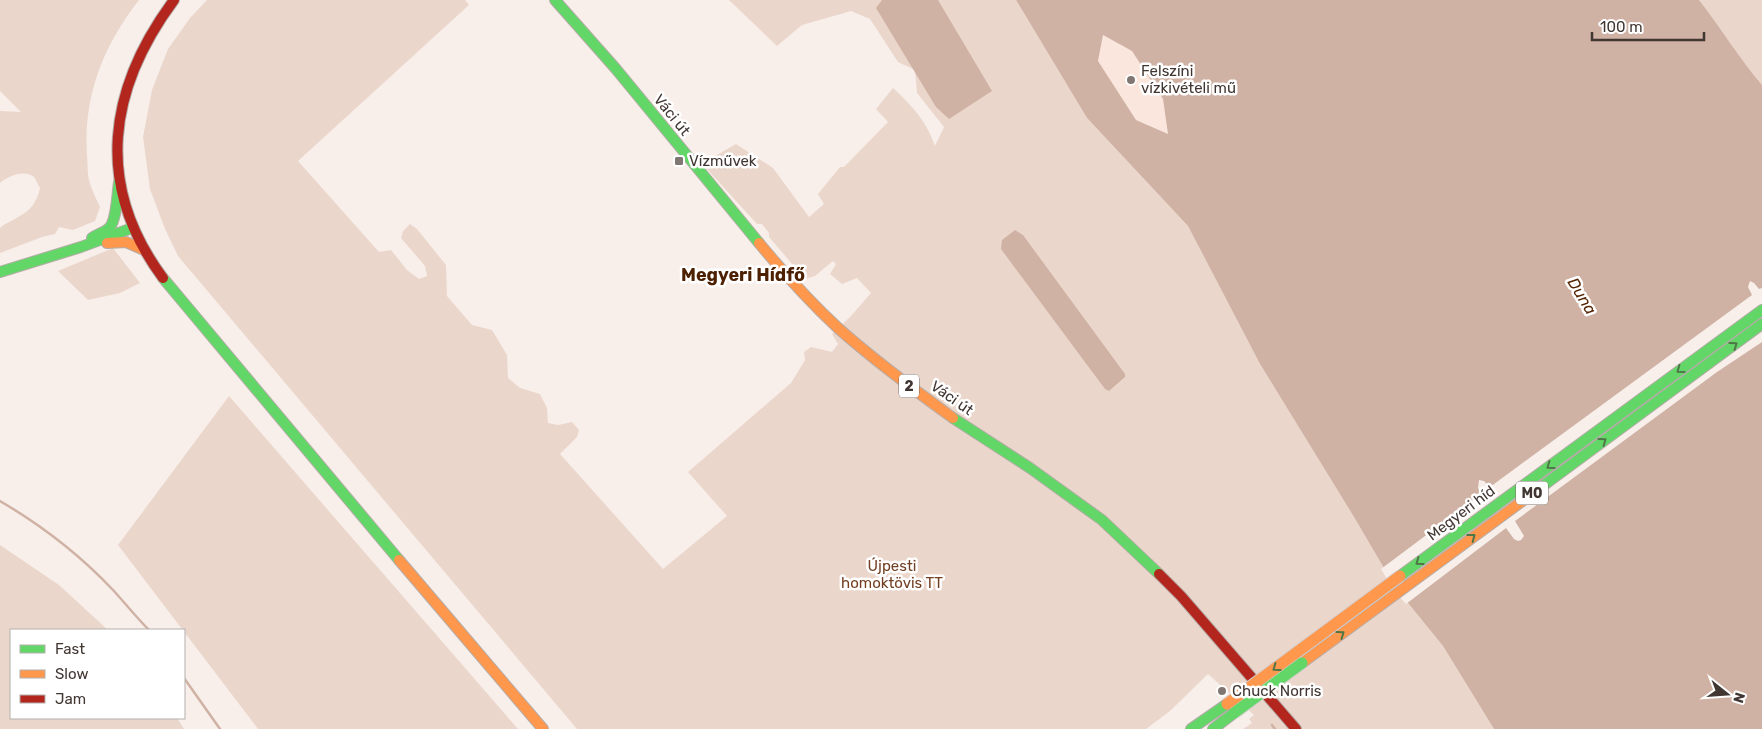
<svg xmlns="http://www.w3.org/2000/svg" width="1762" height="729" font-family="Rubik,sans-serif">
  <style>
    .built { fill: #fae6dd }
    .green { fill: #ebd6cb }
    .water { fill: #cfb2a4; fill-rule: evenodd }
    .pier { fill: #f8efeb }
    .lines { fill: none; stroke-linecap: round; stroke-linejoin: round }
    .stream { stroke: #cfb2a4; stroke-width: 2.5 }
    .fast-casing { stroke: #b5aca8; stroke-width: 12 }
    .slow-casing { stroke: #b5aca8; stroke-width: 12 }
    .jam-casing { stroke: #b5aca8; stroke-width: 12 }
    .fast { stroke: #63d668; stroke-width: 10 }
    .slow { stroke: #ff974d; stroke-width: 10 }
    .jam { stroke: #b3261e; stroke-width: 10 }
    .fast-bridge-casing { stroke: #d3cdcb; stroke-width: 13; stroke-linecap: butt }
    .slow-bridge-casing { stroke: #d3cdcb; stroke-width: 13; stroke-linecap: butt }
    .fast-bridge { stroke: #63d668; stroke-width: 11 }
    .slow-bridge { stroke: #ff974d; stroke-width: 11 }
    .oneway { stroke: #4f7647 }
    .poi-dot { fill: #817772; stroke: #fff; stroke-width: 2 }
    .labels { text-anchor: middle; dominant-baseline: central; stroke-width: 5; stroke-linejoin: round; paint-order: stroke }
    .shield { fill: #fff; stroke: #7a726f; stroke-width: 1 }
    .shield-label { font-size: 14px; font-weight: bold; fill: #413631 }
    .poi-label { font-size: 15px; fill: #413631; stroke: #fff; text-anchor: start }
    .street-label { font-size: 15px; fill: #413631; stroke: #fff }
    .park-label { font-size: 15px; fill: #733f22; stroke: #fff }
    .water-label { font-size: 16px; font-style: italic; fill: #542403; stroke: #fff }
    .quarter-label { font-size: 18px; font-weight: bold; fill: #4e2002; stroke: #fff }
  </style>
  <rect width="100%" height="100%" fill="#f8efeb"/>
  <!-- built -->
  <path class="built" d="M1103,35L1132,51L1163,99L1168,134L1136,120L1098,61Z"/>
  <!-- green -->
  <path class="green" d="M0,0H139C103,46 83,97 87,156C88,165 87,175 90,183C92,191 97,200 100,207L95,221L73,230L59,227L55,234L42,237L0,253V228C5,223 12,221 18,217C31,211 37,201 40,188C38,185 36,180 34,177C24,169 8,176 0,183V111L21,112L0,91Z
    M207,0H465L469,5L298,161L379,252L391,250L407,270L419,279L427,276L425,266L401,238L403,231L410,224L417,229L446,265L447,296L472,325L492,330L507,355L508,378L520,388L540,394L547,408L548,423L558,425L572,422L579,430L577,437L560,454L663,569L727,516L688,472L791,383L805,360L804,352L811,347L832,352L838,344L832,334L851,316L871,293L857,278L842,284L830,274L836,264L833,261L815,276L805,279L769,237V233L762,224H757L705,167L710,159L736,144L773,168L809,217L824,204L818,194L840,167H844L888,122L876,109L893,88C912,106 926,120 935,146L944,127L917,93L915,70L898,62L870,19L851,11L802,25L777,46L729,0H1016L1087,118L1188,226L1260,364L1354,517L1395,587L1443,646L1494,729H1243L1252,723L1249,719L1254,715L1208,674L1170,711L1146,729H577L178,256L165,229L150,189L143,137L152,90L168,49L190,18Z
    M1699,0H1762V85C1739,58 1721,28 1699,0Z
    M113,248L140,283L120,293L88,300L58,271Z
    M229,396L518,729H258L118,545Z
    M0,545L59,585L108,630H11V718H177L184,729H0Z"/>
  <!-- water -->
  <path class="water" d="M882,0H938L992,91L949,119L936,107L876,8Z
    M1016,0H1699C1721,28 1739,58 1762,85V729H1494L1443,646L1395,587L1354,517L1260,364L1188,226L1087,118ZM1103,35L1132,51L1163,99L1168,134L1136,120L1098,61Z
    M1015,230L1023,235L1125,374V377L1109,391L1105,389L1001,249L1002,240Z"/>
  <!-- pier -->
  <path class="pier" d="M1750,281L1754,283L1759,289L1762,288V342L1717,372L1515,521L1524,536L1521,540L1518,541L1514,539L1506,528L1406,604L1393,589L1381,569L1481,494L1478,488L1479,480L1484,481L1490,487L1752,295L1748,287Z"/>
  <g class="lines">
    <!-- stream -->
    <path class="stream" d="M0,501C41,525 80,555 113,590C125,603 136,617 149,630
      M184,678L220,729
      M1272,725L1275,729"/>
    <defs>
      <path id="fast" d="M555,0L616,69L759,243
        M92,238C97,234 106,232 110,227C117,218 117,194 119,182
        M0,272L81,247L132,228
        M163,278L399,560
        M953,418L1030,468L1102,520L1159,574
        M1525,499L1762,324
        M1400,576L1762,310
        M1191,729L1227,704
        M1213,729L1234,713"/>
      <path id="slow" d="M107,243L126,242L144,250
        M759,243C783,272 810,302 838,328C874,360 913,389 953,418
        M399,560L543,729
        M1302,663L1525,499"/>
      <path id="jam" d="M163,278C94,185 108,89 174,0
        M1159,574L1181,596L1296,729"/>
    </defs>
    <!-- fast casing -->
    <use href="#fast" class="fast-casing"/>
    <!-- slow casing -->
    <use href="#slow" class="slow-casing"/>
    <!-- jam casing -->
    <use href="#jam" class="jam-casing"/>
    <!-- fast -->
    <use href="#fast" class="fast"/>
    <!-- slow -->
    <use href="#slow" class="slow"/>
    <!-- jam -->
    <use href="#jam" class="jam"/>
    <defs>
      <path id="fast-bridge" d="M1234,713L1302,663"/>
      <path id="slow-bridge" d="M1227,704L1400,576"/>
    </defs>
    <!-- fast-bridge casing -->
    <use href="#fast-bridge" class="fast-bridge-casing"/>
    <!-- slow-bridge casing -->
    <use href="#slow-bridge" class="slow-bridge-casing"/>
    <!-- fast-bridge -->
    <use href="#fast-bridge" class="fast-bridge"/>
    <!-- slow-bridge -->
    <use href="#slow-bridge" class="slow-bridge"/>
  </g>
  <!-- one-way arrows -->
  <defs><path id="oneway-chevron" d="M-2-3.5L2.5 0L-2 3.5" fill="none" stroke-width="1.6" stroke-linecap="round" stroke-linejoin="round" transform="scale(1.25)"/></defs>
  <g class="oneway">
    <use href="#oneway-chevron" transform="translate(1734 345) rotate(-36)"/>
    <use href="#oneway-chevron" transform="translate(1680 370) rotate(144)"/>
    <use href="#oneway-chevron" transform="translate(1603 441) rotate(-36)"/>
    <use href="#oneway-chevron" transform="translate(1550 466) rotate(144)"/>
    <use href="#oneway-chevron" transform="translate(1472 537) rotate(-37)"/>
    <use href="#oneway-chevron" transform="translate(1419 562) rotate(144)"/>
    <use href="#oneway-chevron" transform="translate(1341 634) rotate(-36)"/>
    <use href="#oneway-chevron" transform="translate(1276 668) rotate(144)"/>
  </g>
  <!-- markers -->
  <g class="poi-dot">
    <circle cx="1131" cy="80" r="5"/>
    <rect x="674" y="156" width="10" height="10" rx="2.5"/>
    <circle cx="1222" cy="691" r="5"/>
  </g>
  <g class="labels">
    <!-- shield labels -->
    <g class="shield">
      <rect x="899" y="374.5" width="20" height="23" rx="4"/>
      <rect x="1516" y="481.5" width="32" height="23" rx="4"/>
    </g>
    <g class="shield-label">
      <text x="909" y="386">2</text>
      <text x="1532" y="493">M0</text>
    </g>
    <!-- poi labels -->
    <g class="poi-label">
      <text x="1141" y="71">Felszíni<tspan x="1141" dy="17">vízkivételi mű</tspan></text>
      <text x="689" y="161">Vízművek</text>
      <text x="1232" y="691">Chuck Norris</text>
    </g>
    <!-- street labels -->
    <g class="street-label">
      <text transform="translate(672 115) rotate(51)">Váci út</text>
      <text transform="translate(952 398) rotate(35)">Váci út</text>
      <text transform="translate(1461 513) rotate(-37)">Megyeri híd</text>
    </g>
    <!-- park labels -->
    <g class="park-label">
      <text x="892" y="566">Újpesti<tspan x="892" dy="17">homoktövis TT</tspan></text>
    </g>
    <!-- water labels -->
    <g class="water-label">
      <text transform="translate(1582 296) rotate(59)">Duna</text>
    </g>
    <!-- quarter labels -->
    <g class="quarter-label">
      <text x="743" y="275">Megyeri Hídfő</text>
    </g>
  </g>
  <!-- legend -->
  <rect x="10" y="629" width="175" height="90" fill="#ffffff" stroke="#b3afad"/>
  <rect x="20" y="645" width="25" height="8" fill="#63d668" stroke="#b3afad"/>
  <text x="55" y="654" font-size="15" fill="#413631">Fast</text>
  <rect x="20" y="670" width="25" height="8" fill="#ff974d" stroke="#b3afad"/>
  <text x="55" y="679" font-size="15" fill="#413631">Slow</text>
  <rect x="20" y="695" width="25" height="8" fill="#b3261e" stroke="#b3afad"/>
  <text x="55" y="704" font-size="15" fill="#413631">Jam</text>
  <!-- north arrow -->
  <g transform="translate(1727 694) rotate(107)" stroke="#ffffff" stroke-width="4" paint-order="stroke">
  <path d="M0-4L9 19L0 12L-9 19Z" fill="#413631"/>
  <text y="-8" font-size="14" font-weight="bold" text-anchor="middle" fill="#413631">N</text>
  </g>
  <!-- scale -->
  <path d="M1592 32v8h112v-8" fill="none" stroke="#413631" stroke-width="2.5"/>
  <text x="1600" y="32" font-size="15" fill="#413631" stroke="#ffffff" stroke-width="4" paint-order="stroke">100 m</text>
</svg>
